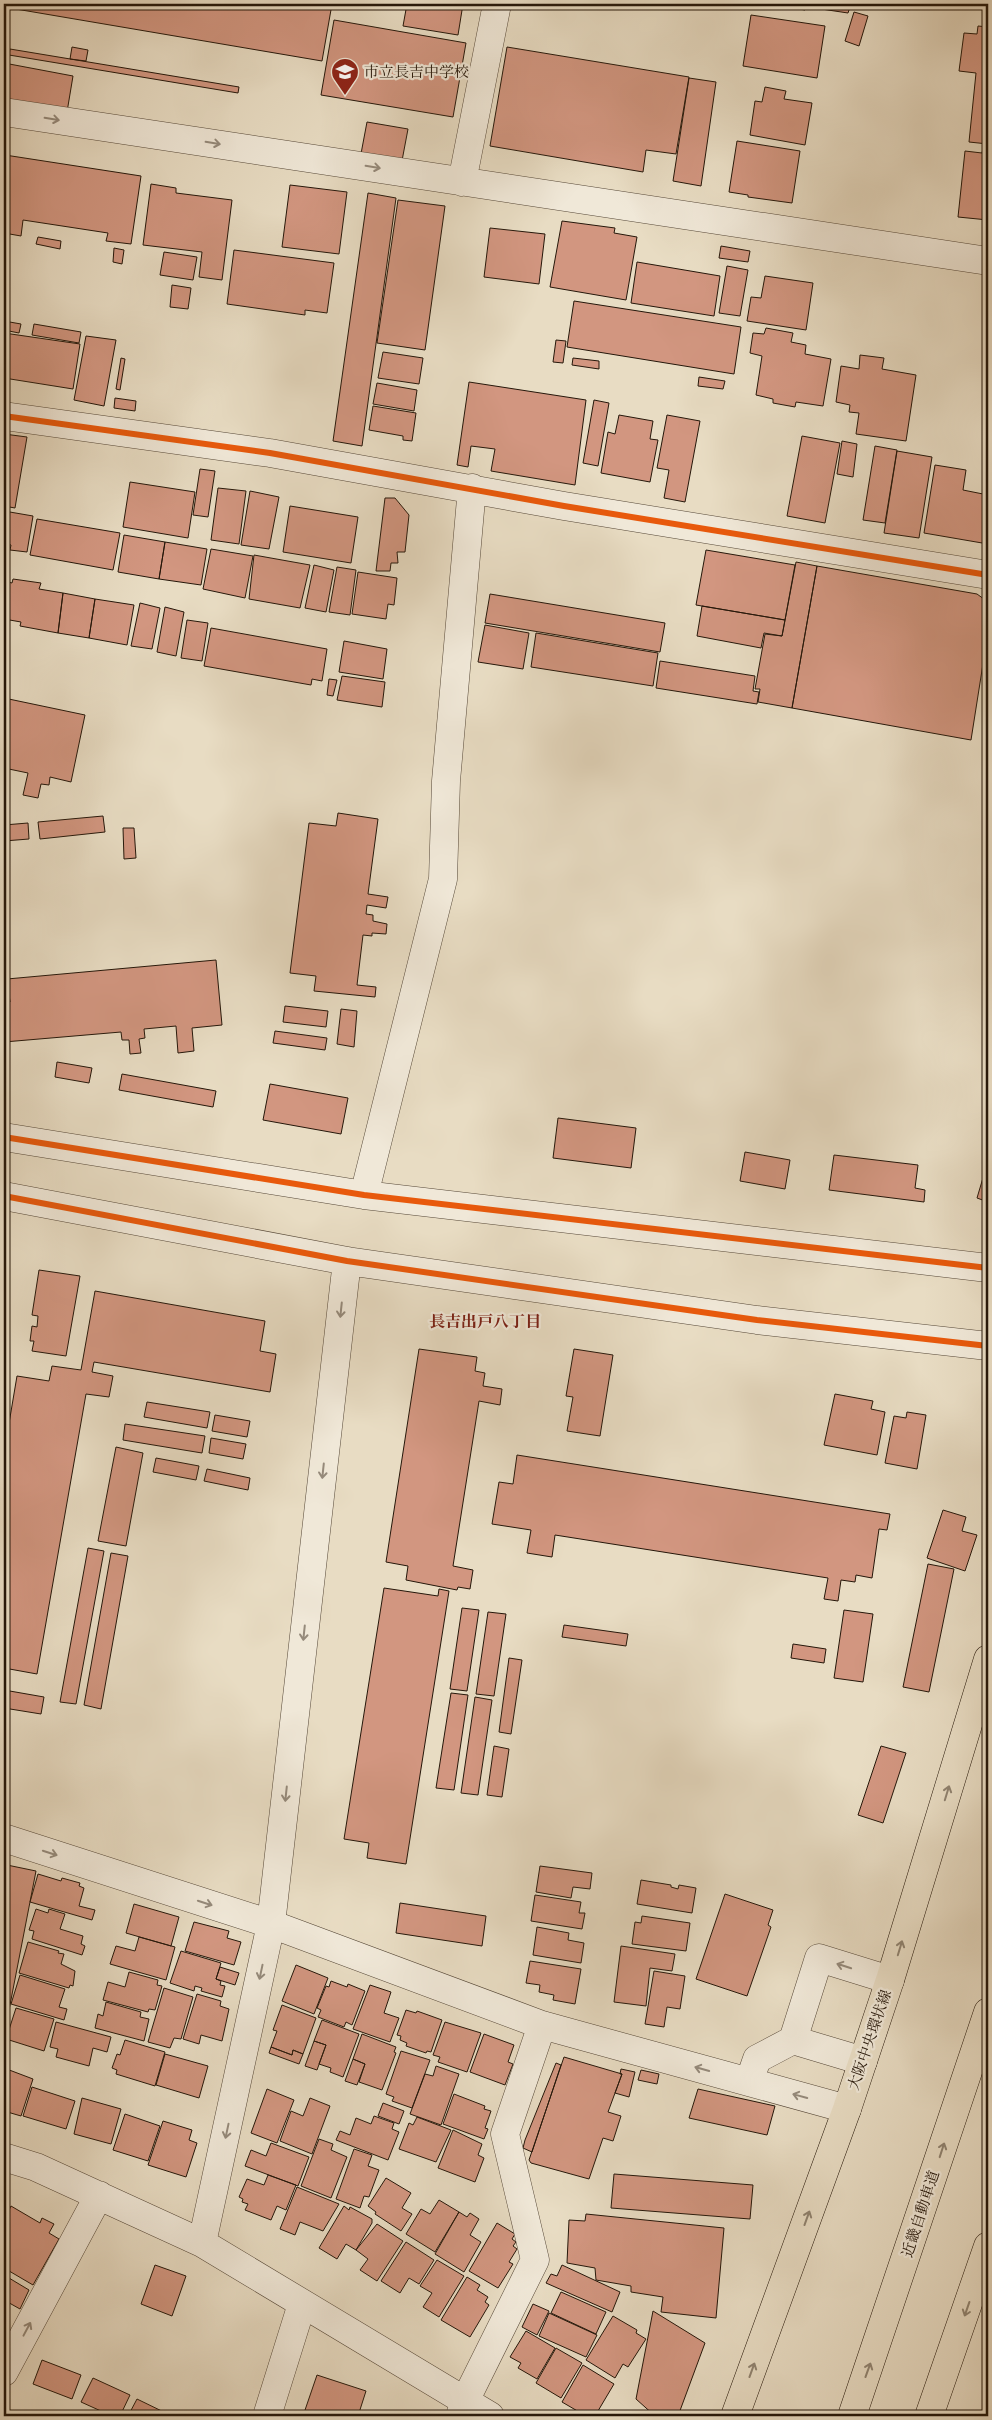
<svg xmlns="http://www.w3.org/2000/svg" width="992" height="2420" font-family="'IM FELL DW Pica','Noto Serif JP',serif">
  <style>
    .building { fill: #d29680; stroke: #25170a }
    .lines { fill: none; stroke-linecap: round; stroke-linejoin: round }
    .minor-casing { stroke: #564838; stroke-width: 29 }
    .major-casing { stroke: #25170a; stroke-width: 29 }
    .highway-casing { stroke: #25170a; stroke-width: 29 }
    .minor { stroke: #f0e8d8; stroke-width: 28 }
    .major { stroke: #e8dcc3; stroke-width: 28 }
    .highway { stroke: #e8dcc3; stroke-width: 28 }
    .cycleway-casing { stroke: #f0e8d8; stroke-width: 9 }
    .cycleway { stroke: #e8590c; stroke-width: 6 }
    .oneway { stroke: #958a7b }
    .oneway2 { stroke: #908370 }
    .labels { text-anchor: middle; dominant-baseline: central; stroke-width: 4.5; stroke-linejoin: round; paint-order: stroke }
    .poi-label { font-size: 15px; fill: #25170a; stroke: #f0e8d8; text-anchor: start }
    .street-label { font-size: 15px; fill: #25170a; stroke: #f0e8d8 }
    .neighbourhood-label { font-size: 16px; font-weight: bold; fill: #7a1f14; stroke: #f0e8d8 }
  </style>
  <rect width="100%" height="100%" fill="#e8dcc3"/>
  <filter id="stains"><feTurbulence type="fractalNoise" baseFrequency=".004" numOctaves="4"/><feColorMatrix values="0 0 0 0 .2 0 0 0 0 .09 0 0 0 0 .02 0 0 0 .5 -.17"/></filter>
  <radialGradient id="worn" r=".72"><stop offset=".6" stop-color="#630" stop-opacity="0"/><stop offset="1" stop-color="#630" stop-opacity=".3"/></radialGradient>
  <!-- building -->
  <path class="building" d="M4,4H332L322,61L4,7Z
    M407,4H463L458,35L403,26Z
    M770,4H806L805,10Z
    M809,4H851L848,13L808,7Z
    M854,12L868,16L859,46L845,41Z
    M751,15L825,26L817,78L743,66Z
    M334,20L466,43L453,117L321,95Z
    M978,26L988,27V144L969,142L976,73L959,71L964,33L977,34Z
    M72,47L88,50L86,61L70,59Z
    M507,47L689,77L676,154L646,150L643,172L490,146Z
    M10,49L239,87L238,93L9,55Z
    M4,63L73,76L67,112L4,101Z
    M689,78L716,82L701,186L673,181Z
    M765,87L786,91L784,99L812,103L805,145L750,135L755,101L762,102Z
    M367,122L408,129L401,166L360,159Z
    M4,139H8L5,155L141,176L131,244L106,241L108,233L23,220L21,236L4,233Z
    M737,141L800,151L792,203L748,197V195L729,192Z
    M983,148L988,149V220L958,217L965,151L982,153Z
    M151,184L176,188V193L232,200L222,280L199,277L202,252L143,245Z
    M290,185L347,192L339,254L282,247Z
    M368,193L396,198L362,446L333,441Z
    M398,200L445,206L425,350L377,343Z
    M562,221L615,228L614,233L637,237L626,300L550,287Z
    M490,228L545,234L539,284L484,277Z
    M38,237L61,241L60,249L36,244Z
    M721,246L750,251L748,262L719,258Z
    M114,248L124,250L122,264L113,262Z
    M234,250L334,263L327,313L305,310V315L227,304Z
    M164,252L197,257L193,280L160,275Z
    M637,262L720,276L714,316L631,303Z
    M727,266L748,270L740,316L719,313Z
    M765,276L813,283L806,330L747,321L751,297L761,298Z
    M172,285L191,288L188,309L170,307Z
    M574,301L741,327L734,374L567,347Z
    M4,321L21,324L19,333L4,330Z
    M34,324L81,332L79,343L32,335Z
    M766,328L793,333L791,342L806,345L805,354L831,359L823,406L796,402L795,407L773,403V399L756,395L762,356L750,353L753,333L764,334Z
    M4,333L80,344L73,389L4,378Z
    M86,336L116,340L104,406L74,400Z
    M556,340L566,341L563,363L553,362Z
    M383,352L423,358L419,384L378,378Z
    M860,355L884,358L882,369L916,375L906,441L856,434L859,413L849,412L850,405L836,402L841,366L859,369Z
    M121,358L125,359L120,390L116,389Z
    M573,358L599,361V369L572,365Z
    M699,377L725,381L723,389L698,386Z
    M469,382L586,400L575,485L491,471L495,449L471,446L468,467L457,465Z
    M377,383L417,390L414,411L373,404Z
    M115,398L136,401L135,411L114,408Z
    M594,400L609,403L598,466L583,463Z
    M373,406L416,413L412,441L403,440V436L369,430Z
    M619,415L653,421L650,439L658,440L650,482L601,473L608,432L615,434Z
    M667,415L700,421L685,502L664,498L669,470L657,468Z
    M4,434L27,437L15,508L4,506Z
    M802,436L840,443L825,523L787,516Z
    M842,441L857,444L853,477L837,474Z
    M875,446L897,450L885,523L863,520Z
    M897,451L932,457L919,538L884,533Z
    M935,465L966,470L963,490L988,495V544L924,533Z
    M200,469L215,471L208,517L193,515Z
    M130,482L195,492L188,538L123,527Z
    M218,488L246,491L239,544L211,540Z
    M250,491L279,497L269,549L241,545Z
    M385,498H395L409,515L405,552H397L398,563H391L390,571H376Z
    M290,506L358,517L351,563L283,552Z
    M4,511L33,516L27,552L10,550L11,545L4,543Z
    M37,519L120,533L113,570L30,555Z
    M124,535L165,542L159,579L118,572Z
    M165,542L207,549L201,585L159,579Z
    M211,549L253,556L245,598L203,589Z
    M706,550L795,565L785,620L696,605Z
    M254,555L310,565L300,608L249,599Z
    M796,562L817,566L792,708L758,702L760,689H755L765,634L782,636Z
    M314,565L334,570L326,612L305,608Z
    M817,566L977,594L988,602V632L971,740L792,708Z
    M337,567L356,570L350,615L329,612Z
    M358,572L397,578L394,605L388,604L386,619L352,614Z
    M13,579L41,583L39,589L63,593L58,633L20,626L21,622L4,619V581L12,583Z
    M63,593L95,599L89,638L58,633Z
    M490,594L665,623L660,652L485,623Z
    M95,599L134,605L127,645L89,638Z
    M140,603L160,608L152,649L131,646Z
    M702,606L785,620L782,636L764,633L761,648L697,636Z
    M165,607L184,612L176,656L157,652Z
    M187,620L208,623L202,661L181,658Z
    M485,625L529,633L523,669L478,662Z
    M211,628L327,649L322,681L312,679L311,685L204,666Z
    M536,633L658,653L653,686L531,667Z
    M344,641L387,649L383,679L339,672Z
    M660,661L755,676L753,691L759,692L757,704L656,688Z
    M342,676L385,682L382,707L337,700Z
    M329,679L337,680L333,696L327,695Z
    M4,698L85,715L71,782L50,777L49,785L41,784L38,798L23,795L28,773L4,768Z
    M338,813L378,819L368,894L388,897L386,908L367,905L366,914L373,915V921L387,924L386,934L372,933V936L363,935L357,985L376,987L375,997L314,991L316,976L290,973L309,823L336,826Z
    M103,816L105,832L40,839L38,822Z
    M28,823L29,839L4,841V825Z
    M123,828H134L136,858L124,859Z
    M216,960L222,1025L192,1028L194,1051L178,1053L176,1026L144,1029L145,1038L139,1039L141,1053L130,1054L129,1040H122L121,1032L4,1042V1002H10L7,979Z
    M285,1006L328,1011L326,1027L283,1022Z
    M341,1009L357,1011L354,1047L337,1044Z
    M275,1031L327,1038L325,1050L273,1043Z
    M57,1062L92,1068L89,1083L55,1077Z
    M122,1074L216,1091L213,1107L119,1090Z
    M270,1084L348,1098L341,1134L263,1120Z
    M558,1118L636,1128L631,1168L553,1158Z
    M745,1152L790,1160L785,1189L740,1181Z
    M834,1155L918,1165L915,1188L925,1190L924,1202L829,1190Z
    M988,1161V1202L977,1198Z
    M39,1270L80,1276L66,1356L32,1351L34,1341H30L32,1326L37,1327L38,1316L32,1315Z
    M95,1291L265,1321L260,1351L276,1354L270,1392L94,1362L92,1372L113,1376L109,1397L86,1394L37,1674L4,1668V1453L17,1376L49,1381L52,1366L81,1370Z
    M419,1349L477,1357L475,1371L485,1373L483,1386L502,1389L500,1405L479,1401L453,1566L473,1570L470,1589L458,1587L457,1590L406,1580L408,1566L386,1562Z
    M574,1349L613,1355L600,1436L567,1431L573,1397L566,1396Z
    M835,1394L873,1401L871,1409L885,1412L877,1455L824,1445Z
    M147,1402L210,1412L207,1428L144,1417Z
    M907,1412L926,1415L917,1469L885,1463L894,1416L906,1418Z
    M215,1415L250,1421L247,1437L212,1431Z
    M125,1424L205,1436L202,1453L123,1440Z
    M211,1438L246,1444L243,1459L209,1453Z
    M116,1447L143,1453L126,1546L98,1541Z
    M517,1455L890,1514L887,1530L879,1529L872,1578L856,1575L855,1582L841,1580L838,1601L824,1599L828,1578L555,1535L552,1557L527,1553L531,1530L492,1524L499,1482L513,1484Z
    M156,1458L199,1466L196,1480L153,1472Z
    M207,1469L250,1478L248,1490L204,1481Z
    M943,1510L966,1517L962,1531L977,1535L965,1571L927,1558Z
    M88,1548L104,1551L76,1704L60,1702Z
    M111,1553L128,1556L101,1709L84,1705Z
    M928,1564L954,1569L929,1692L903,1687Z
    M384,1588L438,1596L439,1589L449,1591L406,1864L367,1858L369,1843L344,1839Z
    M462,1608L479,1610L467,1691L450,1689Z
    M844,1610L873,1614L863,1682L834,1678Z
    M488,1612L506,1614L494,1696L476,1694Z
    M564,1625L628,1634L626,1646L562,1637Z
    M793,1644L826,1649L824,1663L791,1658Z
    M509,1658L522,1660L511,1734L499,1732Z
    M4,1690L44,1697L41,1714L4,1708Z
    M451,1693L468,1695L454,1790L436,1788Z
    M475,1697L492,1700L478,1795L461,1793Z
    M494,1746L509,1749L502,1797L487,1795Z
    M881,1746L906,1753L883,1823L858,1815Z
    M7,1865L36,1871L9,2010L4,2009V1879Z
    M540,1866L592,1873L590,1889L573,1887L571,1898L536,1892Z
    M38,1874L61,1881L62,1878L80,1883L79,1886L84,1888L79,1906L95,1910L92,1920L30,1902Z
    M641,1880L671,1885V1887L678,1889L679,1885L696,1888L692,1913L637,1904Z
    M725,1894L773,1910L768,1925L771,1927L747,1996L696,1979Z
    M535,1895L581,1902L579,1913H585L582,1929L531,1921Z
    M400,1903L486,1916L482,1946L396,1933Z
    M134,1904L179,1917L171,1946L126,1933Z
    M36,1909L48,1913L49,1909L65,1914L60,1929L83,1936L81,1944L85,1946L82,1955L32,1939L34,1931L29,1930Z
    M642,1916L690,1923L686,1951L632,1944L635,1922L641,1923Z
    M194,1922L229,1931L227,1938L241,1942L234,1965L185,1951Z
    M537,1927L569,1933L568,1940L584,1943L581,1963L533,1955Z
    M139,1937L175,1947L166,1980L110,1964L116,1946L135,1951Z
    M28,1942L59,1951L58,1953L64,1954L61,1964L75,1971L73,1986L70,1985L69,1988L19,1973Z
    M621,1946L675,1954L672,1971L650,1968L646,2006L614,2002Z
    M181,1951L221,1963L216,1979L221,1981L220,1985L225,1986L222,1997L201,1991L202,1988L195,1986L194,1991L170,1983Z
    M530,1961L581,1969L575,2004L553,2000L554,1995L539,1992L540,1985L526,1983Z
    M296,1965L328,1978L314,2014L282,2001Z
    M220,1967L239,1973L235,1985L216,1979Z
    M654,1971L685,1976L680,2009L667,2007L664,2027L645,2024Z
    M129,1972L158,1980L157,1985L162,1986L155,2010L149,2009L148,2012L103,2000L108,1982L125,1987Z
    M20,1975L65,1989L59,2007L67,2009L64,2020L11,2004Z
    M331,1981L347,1987L348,1984L365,1991L352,2025L346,2022L344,2027L318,2017L321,2010L317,2008L326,1986L329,1987Z
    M370,1985L391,1992L384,2013L399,2018L390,2042L353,2029Z
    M164,1988L193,1997L181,2039L174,2038L170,2048L148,2042Z
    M197,1994L221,2001L220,2006L229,2009L222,2041L201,2035L199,2044L183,2039Z
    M106,2002L141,2012L140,2017L149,2019L144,2041L95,2028L98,2014L103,2016Z
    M282,2005L316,2018L303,2054L293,2050L292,2055L271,2047L277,2031L273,2030Z
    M16,2008L54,2019L44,2051L6,2039Z
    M406,2010L416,2013L417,2011L442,2020L431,2052L427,2051L426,2053L406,2046L407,2043L400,2040L401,2036L397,2035Z
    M322,2020L359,2034L343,2077L330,2072L331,2068L319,2064L326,2045L314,2041Z
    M56,2022L111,2037L107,2052L93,2048L89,2066L56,2057L58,2049L50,2047Z
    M445,2022L481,2033L467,2072L438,2062L440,2057L433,2055Z
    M362,2034L396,2047L394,2052L396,2053L382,2090L359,2082L365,2064L353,2059Z
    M484,2034L514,2045L508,2062L513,2064L505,2085L470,2072Z
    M125,2040L165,2052L155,2086L116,2074L117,2070L112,2068L117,2054L120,2055Z
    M314,2041L326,2045L317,2070L305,2066Z
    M271,2047L292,2055L293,2050L303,2054L299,2064L269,2053Z
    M401,2051L430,2060L412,2108L392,2101L394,2097L386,2094Z
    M165,2054L208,2066L199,2098L156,2085Z
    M564,2057L622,2074L608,2112L621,2116L613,2141L603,2138L589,2179L531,2163L529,2160Z
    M353,2059L365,2064L357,2085L345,2081Z
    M556,2063L561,2065L532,2152L523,2148L525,2140Z
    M436,2066L459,2074L441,2125L410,2114L425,2074L433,2076Z
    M4,2068L33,2079L21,2116L4,2111Z
    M621,2069L635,2072L629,2097L615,2093L622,2074H620Z
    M641,2070L659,2074L657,2084L638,2080Z
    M32,2087L75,2101L66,2129L23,2116Z
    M267,2089L294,2100L277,2143L251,2133Z
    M698,2089L775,2106L767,2135L689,2118Z
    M454,2094L485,2106L484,2109L491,2111L485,2128L488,2129L484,2139L443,2124Z
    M82,2098L121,2109L111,2144L74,2134Z
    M310,2098L330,2106L312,2154L280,2141L291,2111L303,2116Z
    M383,2103L404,2111L399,2124L378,2116Z
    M125,2114L160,2126L148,2161L113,2150Z
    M374,2116L394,2123L392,2129L399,2132L388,2160L336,2140L340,2131L350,2135L356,2118L371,2124Z
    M417,2117L451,2130L436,2162L399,2149L409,2123L413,2125Z
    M163,2121L192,2130L189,2140L197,2143L186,2177L148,2165Z
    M453,2130L482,2144L478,2155L484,2158L475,2182L438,2168Z
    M319,2139L333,2144L331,2150L347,2157L331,2198L301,2186Z
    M271,2143L309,2157L298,2186L245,2166L251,2150L266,2156Z
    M354,2149L372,2155L368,2166L379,2170L369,2197L364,2196L360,2208L336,2199Z
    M614,2174L753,2185L750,2219L611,2208Z
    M268,2175L296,2185L286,2210L277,2206L271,2220L245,2210L248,2204L242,2202L243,2199L239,2197L247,2179L264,2185Z
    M386,2178L411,2193L402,2208L412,2214L401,2231L375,2214L376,2212L368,2206Z
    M297,2187L339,2204L323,2231L300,2222L295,2235L280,2229Z
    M439,2200L459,2212L435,2252L406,2234L421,2209L430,2214Z
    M11,2206L40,2223L42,2218L54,2224L49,2233L59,2239L33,2285L4,2268V2220Z
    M344,2206L349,2210L350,2207L372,2219V2223L356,2250L346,2244L337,2259L319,2248Z
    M459,2212L467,2217L470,2213L479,2219L470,2235L481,2242L464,2272L435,2254Z
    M586,2214L724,2228L716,2318L661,2312L663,2297L631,2292V2286L596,2280L595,2268L567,2263L569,2220L585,2221Z
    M497,2223L515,2234L512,2239L516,2242L513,2246L517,2249L509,2262L513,2264L498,2288L469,2271Z
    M377,2224L403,2241L377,2281L360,2270L368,2259L356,2250Z
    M406,2242L434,2260L419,2284L409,2278L400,2293L381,2281Z
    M437,2260L464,2276L439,2317L423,2307L432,2293L420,2286Z
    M155,2265L186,2276L172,2316L141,2304Z
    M562,2265L620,2292L612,2312L546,2283L551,2274L557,2276Z
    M4,2275L29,2290L20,2309L4,2300Z
    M467,2277L480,2285L477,2290L488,2297L485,2302L489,2305L470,2337L441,2320Z
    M561,2292L606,2312L596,2334L551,2313Z
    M533,2304L549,2311L537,2335L522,2327Z
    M653,2311L705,2343L678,2416H655L636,2399Z
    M549,2313L597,2335L586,2357L539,2336Z
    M613,2316L637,2330L636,2333L646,2339L628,2367L623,2364L615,2378L586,2360Z
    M526,2331L555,2348L537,2379L518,2368L521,2363L510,2357Z
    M556,2348L582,2363L561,2398L536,2383Z
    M42,2360L81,2375L72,2399L33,2384Z
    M583,2365L614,2384L595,2416H586L562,2402Z
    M317,2375L366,2391L358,2416H307L304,2413Z
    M93,2378L130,2395L120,2416H112L81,2402Z
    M137,2399L172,2416H128Z"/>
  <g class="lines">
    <defs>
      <path id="minor" d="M4,112L988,261
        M462,182L497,4
        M4,416L270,453L564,506L988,575
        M4,1137L364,1195L988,1268
        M364,1195L443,879L446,781L472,488
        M4,1196L347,1261L757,1320L988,1346
        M4,1838L271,1924L542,2025L847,2109
        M793,2040L863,2061
        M749,2082L757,2059L793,2040L819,1958L890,1980
        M4,2157L36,2167L202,2243L490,2416
        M202,2243L271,1924L347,1261
        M4,2372L99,2195
        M267,2416L302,2304
        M460,2416L465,2401L535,2260L505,2134L542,2025"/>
      <path id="major" d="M735,2416L847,2109L890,1980L988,1659"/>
      <path id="highway" d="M852,2416L988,2012
        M929,2416L988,2246"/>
    </defs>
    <!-- minor casing -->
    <use href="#minor" class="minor-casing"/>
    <!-- major casing -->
    <use href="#major" class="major-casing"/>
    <!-- highway casing -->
    <use href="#highway" class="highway-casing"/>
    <!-- minor -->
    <use href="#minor" class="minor"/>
    <!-- major -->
    <use href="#major" class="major"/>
    <!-- highway -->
    <use href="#highway" class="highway"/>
    <defs>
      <path id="cycleway" d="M4,416L270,453L564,506L988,575
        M4,1137L364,1195L988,1268
        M4,1196L347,1261L757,1320L988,1346"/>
    </defs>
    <!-- cycleway casing -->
    <use href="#cycleway" class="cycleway-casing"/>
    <!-- cycleway -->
    <use href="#cycleway" class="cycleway"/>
  </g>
  <!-- one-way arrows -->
  <defs><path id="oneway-shaft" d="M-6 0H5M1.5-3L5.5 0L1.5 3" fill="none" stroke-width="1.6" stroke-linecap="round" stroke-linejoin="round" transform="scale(1.25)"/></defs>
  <g class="oneway">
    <use href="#oneway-shaft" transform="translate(52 119) rotate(9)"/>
    <use href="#oneway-shaft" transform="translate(213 143) rotate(9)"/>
    <use href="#oneway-shaft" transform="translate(373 167) rotate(9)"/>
    <use href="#oneway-shaft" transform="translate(341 1310) rotate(96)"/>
    <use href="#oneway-shaft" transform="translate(323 1471) rotate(96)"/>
    <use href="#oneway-shaft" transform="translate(304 1633) rotate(96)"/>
    <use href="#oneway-shaft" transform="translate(286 1794) rotate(96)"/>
    <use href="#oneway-shaft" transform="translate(50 1853) rotate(18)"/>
    <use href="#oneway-shaft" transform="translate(205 1903) rotate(18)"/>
    <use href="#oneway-shaft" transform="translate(844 1966) rotate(-162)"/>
    <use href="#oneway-shaft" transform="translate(261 1972) rotate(102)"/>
    <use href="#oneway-shaft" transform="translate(702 2069) rotate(-164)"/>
    <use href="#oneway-shaft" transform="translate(800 2096) rotate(-165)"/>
    <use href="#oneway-shaft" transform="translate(227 2131) rotate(102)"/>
    <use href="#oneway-shaft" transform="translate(27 2329) rotate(-62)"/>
  </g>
  <g class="oneway2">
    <use href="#oneway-shaft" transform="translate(947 1793) rotate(-73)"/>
    <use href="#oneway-shaft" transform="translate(900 1948) rotate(-73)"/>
    <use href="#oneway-shaft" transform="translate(942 2150) rotate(-72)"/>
    <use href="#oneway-shaft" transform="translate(807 2218) rotate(-70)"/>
    <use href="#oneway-shaft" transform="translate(967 2309) rotate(109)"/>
    <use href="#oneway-shaft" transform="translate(752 2370) rotate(-70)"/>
    <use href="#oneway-shaft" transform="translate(868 2370) rotate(-70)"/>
  </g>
  <!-- icons -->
  <defs>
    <symbol id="school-pin" viewBox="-11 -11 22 30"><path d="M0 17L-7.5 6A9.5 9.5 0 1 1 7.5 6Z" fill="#8f2418" stroke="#f0e8d8"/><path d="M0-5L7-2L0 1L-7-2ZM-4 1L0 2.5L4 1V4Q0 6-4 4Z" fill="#fff"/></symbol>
  </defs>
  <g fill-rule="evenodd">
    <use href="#school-pin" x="329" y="56" width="32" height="43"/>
  </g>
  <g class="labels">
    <!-- poi labels -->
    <g class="poi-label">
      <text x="364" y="72">市立長吉中学校</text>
    </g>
    <!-- street labels -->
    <g class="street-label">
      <text transform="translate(870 2040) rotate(-71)">大阪中央環状線</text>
      <text transform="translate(921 2214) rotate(-72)">近畿自動車道</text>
    </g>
    <!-- neighbourhood labels -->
    <g class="neighbourhood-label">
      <text x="485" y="1322">長吉出戸八丁目</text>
    </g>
  </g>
  <!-- margin -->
  <rect width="992" height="2420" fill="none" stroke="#e8dcc3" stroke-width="20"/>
  <rect x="5" y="5" width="982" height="2410" fill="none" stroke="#25170a" stroke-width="2.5"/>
  <rect x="10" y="10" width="972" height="2400" fill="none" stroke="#25170a"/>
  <rect width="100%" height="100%" filter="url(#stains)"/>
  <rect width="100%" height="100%" fill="url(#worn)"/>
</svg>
